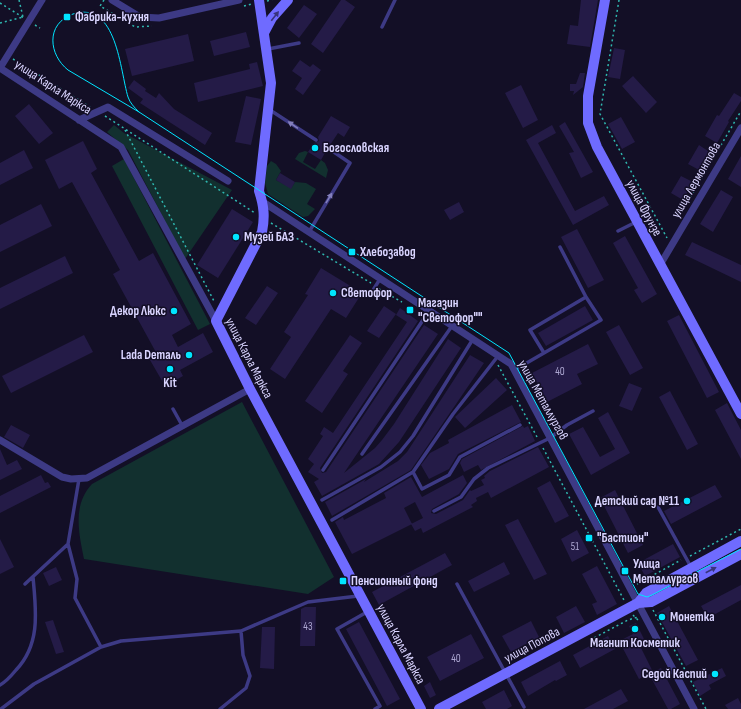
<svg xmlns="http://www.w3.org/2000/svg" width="741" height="709" font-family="'Sofia Sans Condensed',sans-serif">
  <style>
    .green { fill: #12302f }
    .building { fill: #241b47 }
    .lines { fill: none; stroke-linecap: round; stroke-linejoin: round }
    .path { stroke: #2fb8b0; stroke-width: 1.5; stroke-dasharray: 2 3; stroke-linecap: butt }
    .lane { stroke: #3d3a85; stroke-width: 3.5 }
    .street { stroke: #3d3a85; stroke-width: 7 }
    .secondary { stroke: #6f6bff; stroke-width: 10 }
    .tram { stroke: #00e5ff; stroke-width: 1 }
    .oneway { fill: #38347d }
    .oneway2 { fill: #837fbc }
    .poi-dot { fill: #00e5ff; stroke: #130f26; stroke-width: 1.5 }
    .labels { text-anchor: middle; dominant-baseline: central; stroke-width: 3; stroke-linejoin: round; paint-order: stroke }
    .number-label { font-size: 11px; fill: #aca6d1 }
    .poi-label { font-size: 13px; font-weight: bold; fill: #d9d4ff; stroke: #130f26; text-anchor: start }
    .street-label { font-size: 13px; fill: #d9d4ff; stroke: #130f26 }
  </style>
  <rect width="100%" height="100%" fill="#130f26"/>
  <!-- green -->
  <path class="green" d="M114,125L124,133L232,190L185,259L128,150L107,132Z
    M305,151L308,152L303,162L315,169L321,160L325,163L328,170L326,178L295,159L299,153Z
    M124,159L210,324L198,330L112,166Z
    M271,161L276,164L281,171L276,180L291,188L295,182L306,183L316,189L307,204L315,209L308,216L303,217L268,194L265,183L267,166Z
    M242,402L334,577L308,594L84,559C79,534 72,505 92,484Z"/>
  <!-- building -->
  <path class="building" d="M341,0H345L355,7L323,53L311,44Z
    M581,0H598L590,47L567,44L570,25L578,26Z
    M304,5L317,14L299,38L287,28Z
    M246,32L250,47L214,56L210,41Z
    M188,34L194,61L132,76L125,49Z
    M614,48L625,50L620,79L608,77Z
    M300,60L310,67L313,64L321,70L303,95L295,89L302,78L292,71Z
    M257,62L263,86L198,102L194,83L250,69L249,64Z
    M580,73H585L583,87L573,95L574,91H570V84H576Z
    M633,76L657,102L646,113L622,86Z
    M134,80L146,89L145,91L156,98L159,93L174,109L212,133L205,145L140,103L143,99L128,88Z
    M521,85L538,120L523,128L505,93Z
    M734,93L741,97V101L728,121L729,122L717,143L705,136L717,115L719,116Z
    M246,96L261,99L251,145L235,142Z
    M29,104L53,133L39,144L15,116Z
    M331,116L350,127L344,137L338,133L330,145L326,146V151L321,160L308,152L314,143L319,141L318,137Z
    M621,117L635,142L622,149L608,124Z
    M565,122L593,172L581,178L569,153L574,152L559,126Z
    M552,125L556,133L538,143L575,211L604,196L609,205L573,225L526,140Z
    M83,141L97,169L91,173L139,261L153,253L191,324L172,335L178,347L203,333L213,352L180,370L183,376L165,386L150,360L158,356L113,274L120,270L72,182L59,189L45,160Z
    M699,145L711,153L701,171L688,164Z
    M24,150L33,168L0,185V163Z
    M741,156V187L728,179Z
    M280,173L295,182L291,189L276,180Z
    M681,176L693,182L683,200L671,193Z
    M721,190L733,197L713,232L700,224Z
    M459,202L464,212L450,220L444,210Z
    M41,204L52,226L0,252V225Z
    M232,209L253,222L218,278L197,265Z
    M577,229L604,280L588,288L561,237Z
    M625,236L657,294L642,303L634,290L638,288L613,243Z
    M692,242L741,265V282L685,255Z
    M65,256L73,273L0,309V288Z
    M321,268L362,293L346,318L331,309L285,379L270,369L291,337L284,332L308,295L305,294Z
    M267,286L278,293L256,325L245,318Z
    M384,306L396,314L379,338L367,331Z
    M585,306L593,320L546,346L538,333Z
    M400,308L418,321L320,468L322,473L326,472L424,325L438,334L344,473L375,448L382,440L394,424L448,339L461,348L399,442L379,464L322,496L314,482L319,479L308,472L314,464L308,459L323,436L320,434L324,427L333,433L407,322L396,315Z
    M679,315L719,392L707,398L667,321Z
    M619,325L643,368L630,375L606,332Z
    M84,335L93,352L11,393L2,376Z
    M350,335L362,343L343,371L348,374L322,413L305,401Z
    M588,344L598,364L577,374L582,384L547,402L532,373Z
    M470,355L484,363L411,470L332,516L325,502L366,479L364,482L398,461L407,452Z
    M496,378L507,390L465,428L455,417Z
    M629,383L642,388L632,411L619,406Z
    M670,391L698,444L687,450L659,397Z
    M727,403L741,430V459L715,410Z
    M512,405L521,422L458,454L449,469L429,479L421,465L430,453L449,443L448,440Z
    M608,412L630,453L591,475L569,434L583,427L600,457L615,449L598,418Z
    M11,425L30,435L23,448L4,437Z
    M523,426L524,428L528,426L535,441L481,470L478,465L464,472L460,463L462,459Z
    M538,447L549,467L491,498L488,492L476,498L477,501L471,505L473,507L423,533L421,528L415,531L411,524L423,518L415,502L404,508L412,524L352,554L336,524L335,522L343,517L344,520L386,498L384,493L411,477L422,497L463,475L467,483L459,494L432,509L431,513L436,514L463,500L470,490L471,491L484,485L481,480L485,478L484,476L490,471Z
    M0,449L7,465L17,460L22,469L0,480Z
    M41,475L45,483L48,482L51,487L0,513V496Z
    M550,481L569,516L555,523L537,488Z
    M715,485L722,497L671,524L664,511Z
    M615,490L643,545L628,553L600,498Z
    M518,519L547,574L534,580L505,525Z
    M577,530L589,553L572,562L561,539Z
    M0,539L14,567L0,574Z
    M673,544L680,557L645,576L638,563Z
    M445,553L452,565L379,605L372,592Z
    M504,562L510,574L474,592L468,581Z
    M597,566L617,604L597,615L592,604L597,602L582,574Z
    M56,567L62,580L49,586L43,573Z
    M741,585V600L708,618L701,606Z
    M576,606L585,622L564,633L556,617Z
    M669,606L698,660L686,666L657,613Z
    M305,607H316L315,646H300L301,609Z
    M53,620L64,652L56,654L45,622Z
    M531,621L539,637L511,652L502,636Z
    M359,622L400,699L387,706L346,629Z
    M636,623L646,643L640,646L653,672L661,668L680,704L671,709H668L649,674L639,679L619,641L633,634L629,626Z
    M262,627H275L274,669L260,668Z
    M471,634L484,658L440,681L427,657Z
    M608,636L615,649L580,668L573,655Z
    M560,661L567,675L556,681L555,680L528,696L521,682Z
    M722,668L726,676L709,685L711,689L700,696L693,682Z
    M430,682L436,695L430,698L424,686Z
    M621,689L628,701L613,709H584Z
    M504,690L512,706L507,709H486L482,702Z
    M738,698L741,704V709H728L725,705Z"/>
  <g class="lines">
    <!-- path -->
    <path class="path" d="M19,0L23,17
      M104,0L100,6L135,27L152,26
      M619,0L600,114L667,238
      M267,1L272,0
      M0,3L24,18
      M244,6L252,4
      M0,23L23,17
      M35,25L40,28
      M13,59L90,107
      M105,116L255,213
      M125,130L215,303
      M683,210L741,111
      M271,223L371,283
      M379,289L402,302
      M498,365L537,437
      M543,448L625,602
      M690,556L741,529
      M637,584L681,560
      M653,610L706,709
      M633,615L640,622
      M590,640L628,620L638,617"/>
    <!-- lane -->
    <path class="lane" d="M382,27L395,0
      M268,49L299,43
      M270,110L316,140
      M618,231L636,222
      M309,232L350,163L328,148
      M560,247L586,297
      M370,295L380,279
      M514,370L518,368L601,320L586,297L530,330L544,353
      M173,409L183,427
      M362,454L452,326
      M323,470L429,311
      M413,472L422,489L449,475L460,457L520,425
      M322,500L381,467L400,452L413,436L473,339
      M658,507L691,567
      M434,511L461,497L474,479L488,468L550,438L567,425L593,411
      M332,520L413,472L453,414L498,356
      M68,544L77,579L75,598L101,647
      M25,584L68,544L79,479
      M457,584L524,707
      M367,612L337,629L380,706L375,709
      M0,685C7,681 11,676 16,670C41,644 36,610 33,577
      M1,709L34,684L101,647L121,641L241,631L308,602L358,596
      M220,709L246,688L250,676L243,655L241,631"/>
    <!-- street -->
    <path class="street" d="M42,0L0,68L121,147L216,321
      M112,0L140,17L159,18L239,0
      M79,120L108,107L228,181
      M263,202L511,364L694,709
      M660,265L741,128
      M0,440L62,477L71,479L87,478L250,389"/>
    <!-- secondary -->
    <path class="secondary" d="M259,0L271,83L259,191C264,206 265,217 262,232L216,321L250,389L421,709
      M605,0L588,96V123L597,147L741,414
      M264,33L272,18L288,0
      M638,603L646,593L741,541
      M439,709L638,603L651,602L741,554"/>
    <!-- tram -->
    <path class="tram" d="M139,112C134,107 130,103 128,97C120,71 117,0 73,14C45,24 49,55 68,70L139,112L509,353L638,594L647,597L652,595L741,549"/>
  </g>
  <!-- one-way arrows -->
  <defs><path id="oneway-solid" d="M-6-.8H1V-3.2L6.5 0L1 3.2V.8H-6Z"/></defs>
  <g class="oneway">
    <use href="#oneway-solid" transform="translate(275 16) rotate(-52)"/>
    <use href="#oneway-solid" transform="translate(711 570) rotate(-28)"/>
  </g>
  <g class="oneway2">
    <use href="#oneway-solid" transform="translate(293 125) rotate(-146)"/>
    <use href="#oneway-solid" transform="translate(329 198) rotate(-59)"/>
  </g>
  <!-- markers -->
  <g class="poi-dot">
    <rect x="63" y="13" width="8" height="8" rx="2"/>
    <circle cx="315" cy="148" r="4"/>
    <circle cx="236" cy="237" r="4"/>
    <rect x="348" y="248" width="8" height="8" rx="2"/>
    <circle cx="333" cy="293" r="4"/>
    <rect x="406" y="306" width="8" height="8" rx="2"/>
    <circle cx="174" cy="311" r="4"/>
    <circle cx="189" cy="355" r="4"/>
    <circle cx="170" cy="369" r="4"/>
    <circle cx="687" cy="501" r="4"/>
    <rect x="585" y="534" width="8" height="8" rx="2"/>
    <rect x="621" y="567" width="8" height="8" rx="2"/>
    <rect x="339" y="577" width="8" height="8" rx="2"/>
    <circle cx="662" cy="617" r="4"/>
    <circle cx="635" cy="629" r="4"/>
    <circle cx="715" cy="674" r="4"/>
  </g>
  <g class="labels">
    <!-- number labels -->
    <g class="number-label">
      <text x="560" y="371">40</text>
      <text x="575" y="546">51</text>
      <text x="308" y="626">43</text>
      <text x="456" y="658">40</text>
    </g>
    <!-- poi labels -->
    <g class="poi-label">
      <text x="75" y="17">Фабрика-кухня</text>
      <text x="323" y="148">Богословская</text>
      <text x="244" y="237">Музей БАЗ</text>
      <text x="360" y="252">Хлебозавод</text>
      <text x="341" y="293">Светофор</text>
      <text x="418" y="303">Магазин<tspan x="418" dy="15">"Светофор""</tspan></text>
      <text x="166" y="311" text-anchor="end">Декор Люкс</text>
      <text x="181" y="355" text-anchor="end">Lada Dеталь</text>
      <text x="170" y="383" text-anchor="middle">Kit</text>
      <text x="679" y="501" text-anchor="end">Детский сад №11</text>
      <text x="597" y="538">"Бастион"</text>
      <text x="633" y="564">Улица<tspan x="633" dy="15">Металлургов</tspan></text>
      <text x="351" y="581">Пенсионный фонд</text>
      <text x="670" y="617">Монетка</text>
      <text x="635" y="643" text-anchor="middle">Магнит Косметик</text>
      <text x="707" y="674" text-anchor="end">Седой Каспий</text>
    </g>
    <!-- street labels -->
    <g class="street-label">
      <text transform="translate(53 87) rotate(33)">улица Карла Маркса</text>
      <text transform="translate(696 180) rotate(-60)">улица Лермонтова</text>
      <text transform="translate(644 208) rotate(62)">улица Фрунзе</text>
      <text transform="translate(249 358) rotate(63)">улица Карла Маркса</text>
      <text transform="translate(543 400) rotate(61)">улица Металлургов</text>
      <text transform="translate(401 644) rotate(62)">улица Карла Маркса</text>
      <text transform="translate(532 645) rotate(-28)">улица Попова</text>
    </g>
  </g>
</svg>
